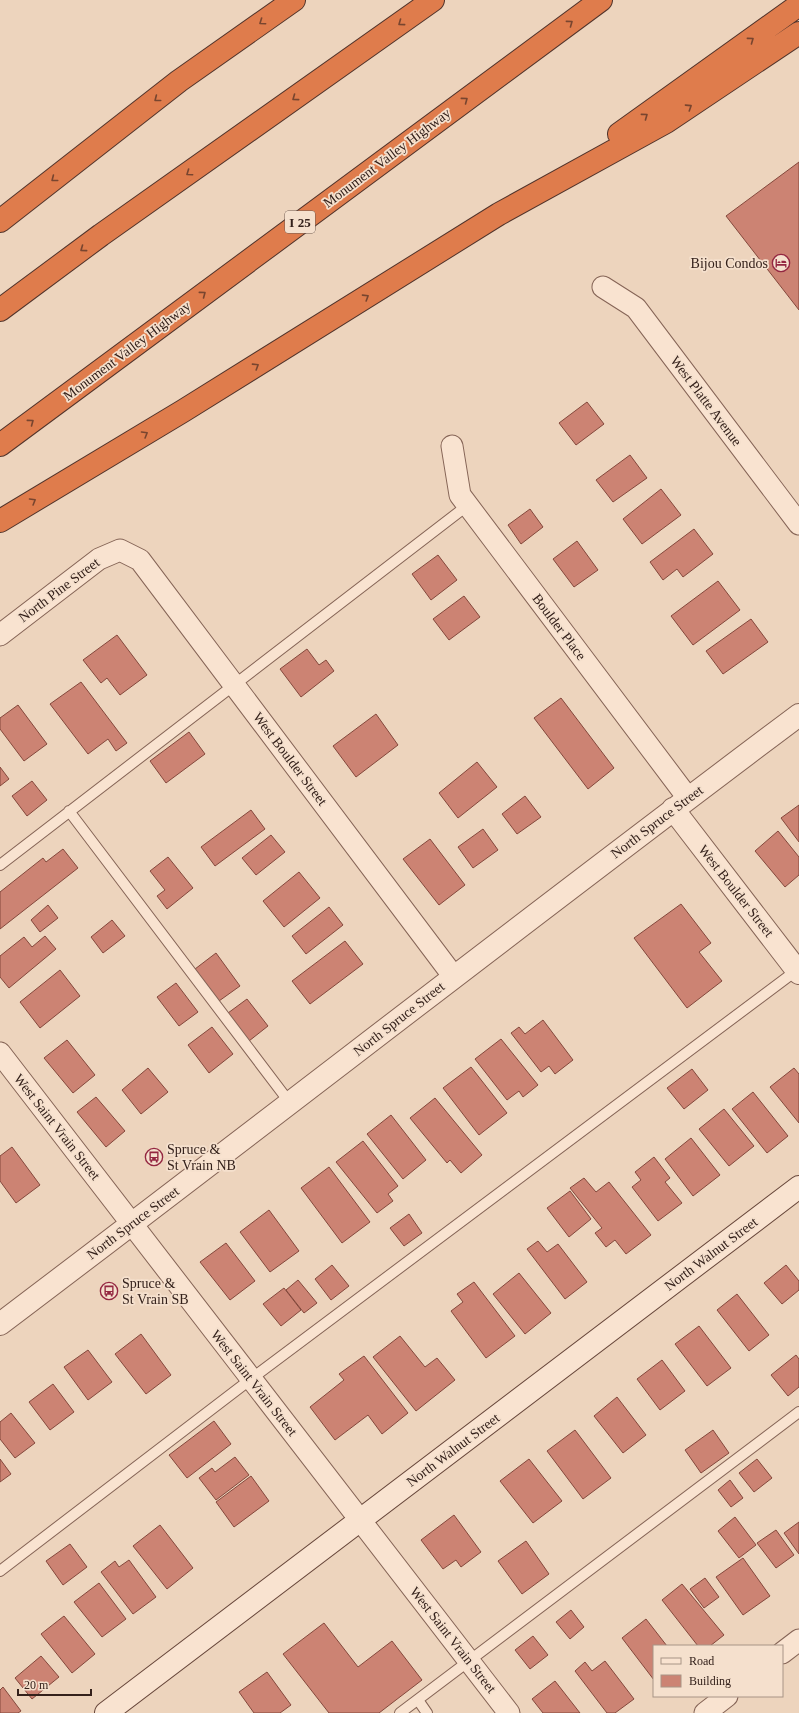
<svg xmlns="http://www.w3.org/2000/svg" width="799" height="1713" font-family="'Times New Roman',serif">
  <style>
    .building { fill: #cc8373; stroke: #84483c }
    .lines { fill: none; stroke-linecap: round; stroke-linejoin: round }
    .service-casing { stroke: #856456; stroke-width: 12 }
    .minor-casing { stroke: #856456; stroke-width: 23 }
    .tertiary-casing { stroke: #856456; stroke-width: 24 }
    .secondary-casing { stroke: #67463a; stroke-width: 24 }
    .motorway-casing { stroke: #52342b; stroke-width: 24 }
    .service { stroke: #f9e3d0; stroke-width: 10 }
    .minor { stroke: #f9e3d0; stroke-width: 21 }
    .tertiary { stroke: #f9e3d0; stroke-width: 22 }
    .secondary { stroke: #f9e3d0; stroke-width: 22 }
    .motorway { stroke: #df7c4c; stroke-width: 22 }
    .oneway { stroke: #78452f }
    .labels { text-anchor: middle; dominant-baseline: central; stroke-width: 3.5; stroke-linejoin: round; paint-order: stroke }
    .shield { fill: #f5e0cd; stroke: #6e5a50; stroke-width: 1 }
    .shield-label { font-size: 13px; font-weight: bold; fill: #34211b }
    .street-label { font-size: 14px; fill: #34211b; stroke: #f5e0cd }
    .poi-label { font-size: 14px; fill: #34211b; stroke: #f5e0cd; text-anchor: start }
  </style>
  <rect width="100%" height="100%" fill="#edd4bd"/>
  <!-- building -->
  <path class="building" d="M799,162V310L726,216Z
    M587,402L604,424L576,445L559,423Z
    M630,455L647,478L613,502L596,480Z
    M661,489L681,515L642,544L623,519Z
    M530,509L543,527L521,544L508,525Z
    M694,529L713,554L683,577L677,569L663,580L650,562Z
    M577,541L598,570L574,587L553,559Z
    M438,555L457,580L431,600L412,574Z
    M718,581L740,610L693,645L671,616Z
    M464,596L480,617L449,640L433,619Z
    M751,619L768,642L723,674L706,651Z
    M117,635L147,675L120,695L107,678L101,683L83,660Z
    M307,649L319,665L326,660L334,671L301,697L280,669Z
    M81,682L127,743L116,751L108,739L88,754L50,704Z
    M561,698L614,768L588,789L534,718Z
    M18,705L47,744L24,761L0,729V718Z
    M376,714L398,745L356,777L333,746Z
    M189,732L205,754L166,783L150,761Z
    M477,762L497,787L458,818L439,793Z
    M0,767L9,779L0,786Z
    M32,781L47,800L27,816L12,796Z
    M525,796L541,817L517,834L502,814Z
    M799,805V842L781,818Z
    M251,810L265,829L215,866L201,847Z
    M483,829L498,850L473,868L458,847Z
    M778,831L799,857V875L785,887L755,851Z
    M271,835L285,852L256,875L242,858Z
    M430,839L465,885L439,905L403,859Z
    M63,849L78,868L0,929V892L43,858L46,862Z
    M168,857L193,888L167,909L157,896L165,890L150,871Z
    M299,872L320,898L284,927L263,901Z
    M681,904L711,943L699,952L722,981L687,1008L634,938Z
    M48,905L58,918L40,932L31,920Z
    M329,907L343,925L306,954L292,936Z
    M112,920L125,936L103,953L91,937Z
    M45,936L56,949L9,988L0,977V956L24,937L32,947Z
    M345,941L363,964L310,1004L292,981Z
    M216,953L240,986L219,1001L195,969Z
    M60,970L80,996L40,1028L20,1002Z
    M176,983L198,1012L179,1026L157,997Z
    M247,999L268,1026L249,1041L228,1013Z
    M543,1020L573,1060L555,1074L549,1066L541,1072L511,1033L519,1027L525,1034Z
    M212,1027L233,1054L209,1073L188,1045Z
    M501,1039L538,1085L523,1097L519,1091L507,1100L475,1059Z
    M67,1040L95,1075L73,1093L44,1058Z
    M471,1067L507,1113L479,1135L443,1088Z
    M148,1068L168,1092L141,1114L122,1090Z
    M794,1068L799,1074V1123L770,1087Z
    M692,1069L708,1090L684,1109L667,1088Z
    M753,1092L788,1136L767,1153L732,1109Z
    M96,1097L125,1131L106,1147L77,1112Z
    M435,1098L482,1155L461,1173L450,1160L447,1163L410,1118Z
    M724,1109L754,1146L729,1166L699,1129Z
    M391,1115L426,1160L403,1179L367,1134Z
    M691,1138L720,1175L693,1196L665,1159Z
    M363,1141L398,1186L388,1194L393,1201L377,1213L336,1162Z
    M12,1147L40,1185L16,1203L0,1181V1156Z
    M654,1157L670,1178L665,1182L682,1203L658,1221L632,1187L641,1180L635,1172Z
    M329,1167L370,1222L342,1243L301,1188Z
    M584,1178L596,1192L609,1182L651,1235L626,1254L615,1240L606,1247L595,1233L602,1228L570,1188Z
    M570,1191L591,1219L569,1237L547,1208Z
    M269,1210L299,1251L270,1272L240,1232Z
    M409,1214L422,1233L404,1246L390,1228Z
    M538,1241L547,1252L558,1244L587,1282L565,1299L527,1249Z
    M226,1243L255,1281L230,1300L200,1262Z
    M332,1265L349,1286L331,1300L315,1279Z
    M786,1265L799,1281V1290L782,1304L764,1283Z
    M519,1273L551,1313L525,1334L493,1294Z
    M298,1280L317,1303L304,1313L286,1290Z
    M474,1282L515,1336L486,1358L451,1311L463,1302L457,1294Z
    M284,1288L301,1310L281,1326L263,1304Z
    M737,1294L769,1335L749,1351L717,1310Z
    M699,1326L731,1368L707,1386L675,1344Z
    M141,1334L171,1375L146,1394L115,1354Z
    M400,1336L425,1367L437,1358L455,1380L416,1411L373,1357Z
    M88,1350L112,1382L88,1400L64,1367Z
    M796,1355L799,1359V1387L788,1396L771,1375Z
    M364,1356L408,1413L382,1434L368,1415L335,1440L310,1407L344,1380L339,1374Z
    M662,1360L685,1391L660,1410L637,1379Z
    M53,1384L74,1412L50,1430L29,1402Z
    M617,1397L646,1435L623,1453L594,1416Z
    M11,1413L35,1443L15,1458L0,1439V1422Z
    M214,1421L231,1444L187,1478L169,1455Z
    M575,1430L611,1478L583,1499L547,1451Z
    M713,1430L729,1453L701,1473L685,1450Z
    M235,1457L249,1475L216,1500L199,1478L212,1468L215,1472Z
    M0,1459L11,1474L0,1482Z
    M529,1459L562,1501L533,1523L500,1481Z
    M757,1459L772,1478L754,1492L739,1473Z
    M251,1476L269,1501L234,1527L216,1502Z
    M730,1480L743,1498L731,1507L718,1490Z
    M454,1515L481,1552L461,1567L456,1560L443,1569L421,1540Z
    M735,1517L756,1545L739,1558L718,1531Z
    M799,1522V1554L784,1533Z
    M160,1525L193,1568L167,1589L133,1546Z
    M776,1530L794,1555L776,1568L757,1543Z
    M526,1541L549,1574L522,1594L498,1561Z
    M70,1544L87,1567L63,1585L46,1561Z
    M743,1558L770,1596L743,1615L716,1577Z
    M129,1560L156,1597L133,1614L101,1572L115,1561L119,1567Z
    M705,1578L719,1597L704,1608L690,1589Z
    M99,1583L126,1619L102,1637L74,1602Z
    M682,1584L724,1635L710,1646H698L662,1600Z
    M571,1610L584,1627L570,1639L556,1622Z
    M64,1616L95,1654L72,1673L41,1634Z
    M646,1619L667,1646H654V1680L622,1638Z
    M324,1623L358,1667L392,1641L422,1680L379,1713H329L283,1654Z
    M533,1636L548,1655L530,1669L515,1650Z
    M41,1656L59,1677L32,1699L15,1678Z
    M605,1661L634,1699L615,1713H607L575,1671L585,1662L592,1671Z
    M267,1672L291,1705L280,1713H254L239,1692Z
    M555,1681L580,1713H543L532,1699Z
    M3,1687L21,1711L18,1713H0V1690Z"/>
  <g class="lines">
    <defs>
      <path id="service" d="M69,811L290,1103
        M0,865L468,505
        M0,1571L251,1379L797,970
        M418,1700L427,1713
        M400,1713L799,1412"/>
      <path id="minor" d="M603,287L636,308L799,524
        M452,446L460,495L688,798
        M0,635L99,559L120,550L140,560L454,977
        M0,1053L509,1713
        M782,1653L799,1640
        M705,1713L727,1696"/>
      <path id="tertiary" d="M673,809L799,973
        M0,1324C267,1122 531,916 799,715"/>
      <path id="secondary" d="M106,1713L799,1187"/>
      <path id="motorway" d="M619,134L799,5
        M0,221L179,81L294,0
        M0,310L101,235L433,0
        M0,445L601,0
        M0,521L183,411L499,214L666,122L799,33"/>
    </defs>
    <!-- service casing -->
    <use href="#service" class="service-casing"/>
    <!-- minor casing -->
    <use href="#minor" class="minor-casing"/>
    <!-- tertiary casing -->
    <use href="#tertiary" class="tertiary-casing"/>
    <!-- secondary casing -->
    <use href="#secondary" class="secondary-casing"/>
    <!-- motorway casing -->
    <use href="#motorway" class="motorway-casing"/>
    <!-- service -->
    <use href="#service" class="service"/>
    <!-- minor -->
    <use href="#minor" class="minor"/>
    <!-- tertiary -->
    <use href="#tertiary" class="tertiary"/>
    <!-- secondary -->
    <use href="#secondary" class="secondary"/>
    <!-- motorway -->
    <use href="#motorway" class="motorway"/>
  </g>
  <!-- one-way arrows -->
  <defs><path id="oneway-chevron" d="M-2-3.5L2.5 0L-2 3.5" fill="none" stroke-width="1.6" stroke-linecap="round" stroke-linejoin="round"/></defs>
  <g class="oneway">
    <use href="#oneway-chevron" transform="translate(262 22) rotate(145)"/>
    <use href="#oneway-chevron" transform="translate(401 23) rotate(144)"/>
    <use href="#oneway-chevron" transform="translate(570 23) rotate(-36)"/>
    <use href="#oneway-chevron" transform="translate(751 40) rotate(-36)"/>
    <use href="#oneway-chevron" transform="translate(295 98) rotate(144)"/>
    <use href="#oneway-chevron" transform="translate(157 99) rotate(142)"/>
    <use href="#oneway-chevron" transform="translate(465 100) rotate(-37)"/>
    <use href="#oneway-chevron" transform="translate(689 107) rotate(-33)"/>
    <use href="#oneway-chevron" transform="translate(645 116) rotate(-36)"/>
    <use href="#oneway-chevron" transform="translate(189 173) rotate(145)"/>
    <use href="#oneway-chevron" transform="translate(54 179) rotate(142)"/>
    <use href="#oneway-chevron" transform="translate(83 249) rotate(144)"/>
    <use href="#oneway-chevron" transform="translate(203 294) rotate(-37)"/>
    <use href="#oneway-chevron" transform="translate(366 297) rotate(-32)"/>
    <use href="#oneway-chevron" transform="translate(256 366) rotate(-32)"/>
    <use href="#oneway-chevron" transform="translate(31 422) rotate(-37)"/>
    <use href="#oneway-chevron" transform="translate(145 434) rotate(-31)"/>
    <use href="#oneway-chevron" transform="translate(33 501) rotate(-31)"/>
  </g>
  <!-- icons -->
  <defs>
    <symbol id="hotel-ring" viewBox="-11 -11 22 22"><circle r="9.5" fill="#f5e0cd" stroke="#942741" stroke-width="1.5"/><path d="M-6-4.5h1.5V1H6V5H4.5V3h-9V5H-6ZM-4 0a1.8 1.8 0 1 1 3.6 0ZM.5 0V-2.5h3Q6-2.5 6 0Z" fill="#942741"/></symbol>
    <symbol id="bus-ring" viewBox="-11 -11 22 22"><circle r="9.5" fill="#f5e0cd" stroke="#942741" stroke-width="1.5"/><path d="M-5-6H5V4H4V6H2V4H-2V6H-4V4H-5ZM-3.5-4V0h7V-4ZM-3.5 1.2v1.5H-2V1.2ZM2 1.2v1.5H3.5V1.2Z" fill="#942741"/></symbol>
  </defs>
  <g fill-rule="evenodd">
    <use href="#hotel-ring" x="771" y="253" width="20" height="20"/>
    <use href="#bus-ring" x="144" y="1147" width="20" height="20"/>
    <use href="#bus-ring" x="99" y="1281" width="20" height="20"/>
  </g>
  <g class="labels">
    <!-- shield labels -->
    <rect class="shield" x="285" y="211" width="30" height="22" rx="3"/>
    <g class="shield-label">
      <text x="300" y="222">I 25</text>
    </g>
    <!-- street labels -->
    <g class="street-label">
      <text transform="translate(387 158) rotate(-37)">Monument Valley Highway</text>
      <text transform="translate(127 351) rotate(-37)">Monument Valley Highway</text>
      <text transform="translate(706 401) rotate(53)">West Platte Avenue</text>
      <text transform="translate(59 590) rotate(-37)">North Pine Street</text>
      <text transform="translate(559 627) rotate(53)">Boulder Place</text>
      <text transform="translate(290 759) rotate(53)">West Boulder Street</text>
      <text transform="translate(657 822) rotate(-37)">North Spruce Street</text>
      <text transform="translate(736 891) rotate(52)">West Boulder Street</text>
      <text transform="translate(399 1019) rotate(-38)">North Spruce Street</text>
      <text transform="translate(57 1127) rotate(52)">West Saint Vrain Street</text>
      <text transform="translate(133 1223) rotate(-37)">North Spruce Street</text>
      <text transform="translate(711 1254) rotate(-37)">North Walnut Street</text>
      <text transform="translate(254 1383) rotate(52)">West Saint Vrain Street</text>
      <text transform="translate(453 1450) rotate(-37)">North Walnut Street</text>
      <text transform="translate(453 1640) rotate(52)">West Saint Vrain Street</text>
    </g>
    <!-- poi labels -->
    <g class="poi-label">
      <text x="768" y="263" text-anchor="end">Bijou Condos</text>
      <text x="167" y="1149">Spruce &amp;<tspan x="167" dy="16">St Vrain NB</tspan></text>
      <text x="122" y="1283">Spruce &amp;<tspan x="122" dy="16">St Vrain SB</tspan></text>
    </g>
  </g>
  <!-- legend -->
  <rect x="653" y="1645" width="130" height="52" fill="#f5e0cd" stroke="#a89486"/>
  <rect x="661" y="1658" width="20" height="6" fill="#f9e3d0" stroke="#a89486"/>
  <text x="689" y="1665" font-size="12" fill="#34211b">Road</text>
  <rect x="661" y="1675" width="20" height="12" fill="#cc8373" stroke="#a89486"/>
  <text x="689" y="1685" font-size="12" fill="#34211b">Building</text>
  <!-- scale -->
  <path d="M18 1689v6h73v-6" fill="none" stroke="#34211b" stroke-width="2"/>
  <text x="24" y="1689" font-size="12" fill="#34211b" stroke="#f5e0cd" stroke-width="3" paint-order="stroke">20 m</text>
</svg>
